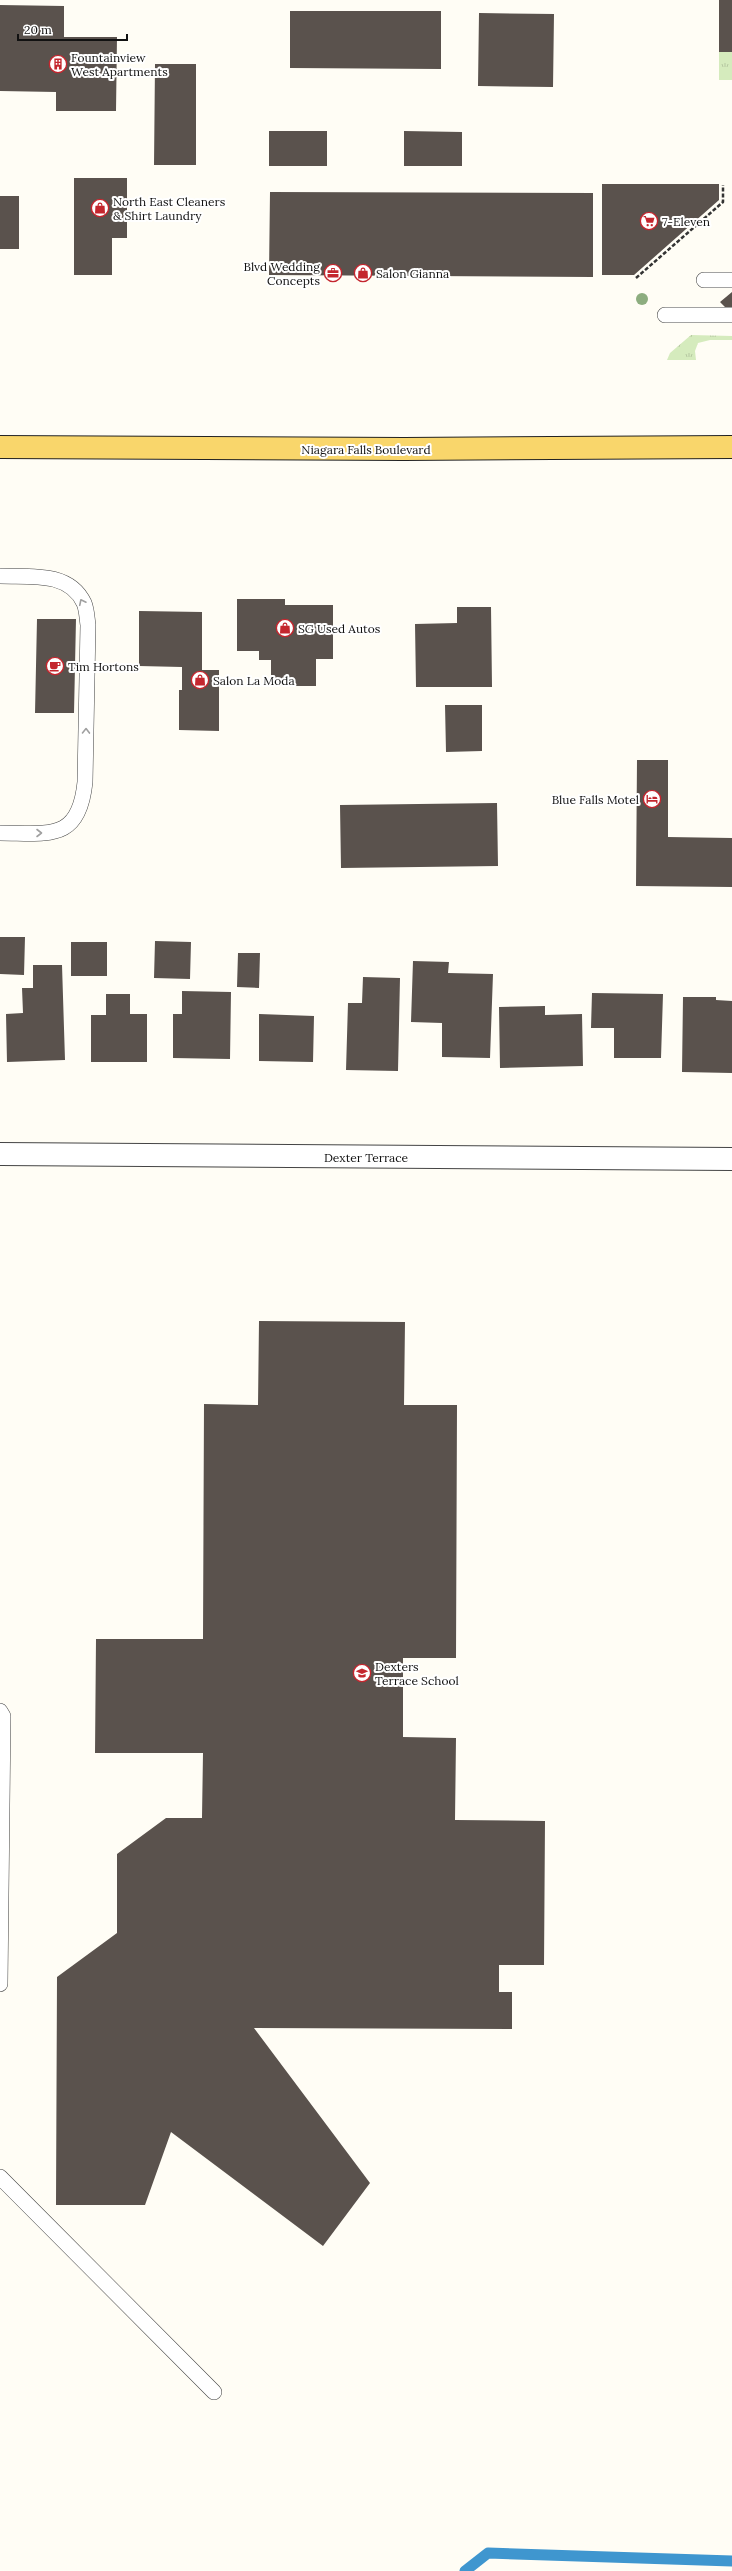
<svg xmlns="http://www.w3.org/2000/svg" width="732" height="2571" font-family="Lora,serif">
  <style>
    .grass { fill: url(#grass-tufts) }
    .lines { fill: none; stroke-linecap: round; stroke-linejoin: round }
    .stream { stroke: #3f96cf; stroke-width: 11 }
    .building { fill: #5a524d }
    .service-casing { stroke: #444; stroke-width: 16 }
    .minor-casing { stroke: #444; stroke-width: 24 }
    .primary-casing { stroke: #222; stroke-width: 24 }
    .path { stroke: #333; stroke-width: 2.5; stroke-dasharray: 4 2; stroke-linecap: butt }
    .service { stroke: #fff; stroke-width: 15 }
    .minor { stroke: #fff; stroke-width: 22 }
    .primary { stroke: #f9d66b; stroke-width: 22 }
    .tree { fill: #8dad7f }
    .oneway { stroke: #a0a0a0 }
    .labels { text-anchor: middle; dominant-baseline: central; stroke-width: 4; stroke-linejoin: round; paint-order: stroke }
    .poi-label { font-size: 12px; fill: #111; stroke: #fff; text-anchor: start }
    .street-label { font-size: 12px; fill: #111; stroke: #fff }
  </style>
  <defs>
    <pattern id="grass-tufts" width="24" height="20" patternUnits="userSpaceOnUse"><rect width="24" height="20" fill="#d5ebbd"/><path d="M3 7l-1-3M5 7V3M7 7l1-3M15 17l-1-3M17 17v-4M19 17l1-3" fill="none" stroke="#b6c8a1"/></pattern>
  </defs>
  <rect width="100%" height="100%" fill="#fffdf5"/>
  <!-- grass -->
  <path class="grass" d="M719,52H732V80H719Z
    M691,335L732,336V340H710L698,343L695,351L696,360H667L670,353Z"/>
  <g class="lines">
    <!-- stream -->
    <path class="stream" d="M465,2571L488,2553L732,2561"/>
  </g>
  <!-- building -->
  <path class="building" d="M719,0H732V52H719Z
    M0,5L64,6V37H117L116,111H56V92L0,91Z
    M290,11H441V69L290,68Z
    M479,13L554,14L553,87L478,86Z
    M155,64H196V165H154Z
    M269,131H327V166H269Z
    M404,131L462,132V166H404Z
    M74,178H127V238H112V275H74Z
    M602,184H719V200L634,275H602Z
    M270,192L593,193V277L269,275Z
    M0,196H19V249H0Z
    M732,292V314L720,302Z
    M237,599H285V605H333V659H316V686H271V660H259V651H237Z
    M457,607H491L492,687H416L415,624L457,623Z
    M139,611L202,612V670H219V731L179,730V690H182V667L139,666Z
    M37,619H76L74,713H35Z
    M445,705H482V751L446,752Z
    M637,760H668V837L732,838V887L636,886Z
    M497,803L498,866L341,868L340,805Z
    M0,937H25L24,975L0,974Z
    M155,941L191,942L190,979L154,978Z
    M71,942H107V976H71Z
    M238,953H260L259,988L237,987Z
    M413,961L449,962L448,973L493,974L490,1058L442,1057V1023L411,1022Z
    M33,965H62L65,1060L7,1062L6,1014L23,1013L22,988H33Z
    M363,977L400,978L398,1071L346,1070L348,1003H362Z
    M182,991L231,992L230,1059L173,1058V1014H182Z
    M592,993L663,994L661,1058H614V1028H591Z
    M106,994H130V1014H147V1062H91V1015H106Z
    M683,997H716V1000L732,1001V1073L682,1072Z
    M545,1006V1015L582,1014L583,1066L500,1068L499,1007Z
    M259,1014L314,1016L313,1062L259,1061Z
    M259,1321L405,1322L404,1405H457L456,1658H403V1737L456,1738L455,1820L545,1821L544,1965H499V1992H512V2029L254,2028L370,2183L323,2246L171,2132L145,2205H56L57,1977L117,1933V1854L166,1818H202L203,1753H95L96,1639H203L204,1404L258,1405Z"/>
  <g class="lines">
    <defs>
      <path id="service" d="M704,280H732
        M665,315H732
        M0,576C30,577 69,571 84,603C87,610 87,619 88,625L85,782C79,842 49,833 0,833
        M0,1711L3,1716L0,1984
        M0,2177L214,2392"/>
      <path id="minor" d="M0,1154L732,1159"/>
      <path id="primary" d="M0,447L404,449L732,447"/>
    </defs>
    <!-- service casing -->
    <use href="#service" class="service-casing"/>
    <!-- minor casing -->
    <use href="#minor" class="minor-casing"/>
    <!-- primary casing -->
    <use href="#primary" class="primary-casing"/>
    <!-- path -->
    <path class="path" d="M636,278L723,202V185"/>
    <!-- service -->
    <use href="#service" class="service"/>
    <!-- minor -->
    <use href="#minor" class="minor"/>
    <!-- primary -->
    <use href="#primary" class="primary"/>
  </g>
  <!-- trees -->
  <circle class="tree" cx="642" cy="299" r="6"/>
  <!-- one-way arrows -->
  <defs><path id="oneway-chevron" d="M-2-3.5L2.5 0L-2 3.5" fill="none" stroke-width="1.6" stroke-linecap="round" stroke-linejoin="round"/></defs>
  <g class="oneway">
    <use href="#oneway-chevron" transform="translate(82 602) rotate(-116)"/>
    <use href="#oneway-chevron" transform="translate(86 731) rotate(-89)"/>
    <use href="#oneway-chevron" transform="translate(39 833)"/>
  </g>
  <!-- icons -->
  <defs>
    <symbol id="building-ring" viewBox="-11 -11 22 22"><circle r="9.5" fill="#fff" stroke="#c4262e" stroke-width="1.5"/><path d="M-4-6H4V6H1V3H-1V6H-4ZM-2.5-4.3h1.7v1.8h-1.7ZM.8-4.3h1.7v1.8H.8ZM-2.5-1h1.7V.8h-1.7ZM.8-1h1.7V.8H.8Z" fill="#c4262e"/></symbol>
    <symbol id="shop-ring" viewBox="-11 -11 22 22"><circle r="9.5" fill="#fff" stroke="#c4262e" stroke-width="1.5"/><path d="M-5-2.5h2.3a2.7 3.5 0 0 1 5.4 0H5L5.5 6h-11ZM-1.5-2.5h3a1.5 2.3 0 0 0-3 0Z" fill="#c4262e"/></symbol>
    <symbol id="supermarket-ring" viewBox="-11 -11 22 22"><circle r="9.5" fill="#fff" stroke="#c4262e" stroke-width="1.5"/><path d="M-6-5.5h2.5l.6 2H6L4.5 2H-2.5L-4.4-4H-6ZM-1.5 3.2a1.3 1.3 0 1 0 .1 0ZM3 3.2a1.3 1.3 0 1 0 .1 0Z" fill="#c4262e"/></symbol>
    <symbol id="office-ring" viewBox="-11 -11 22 22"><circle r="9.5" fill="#fff" stroke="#c4262e" stroke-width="1.5"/><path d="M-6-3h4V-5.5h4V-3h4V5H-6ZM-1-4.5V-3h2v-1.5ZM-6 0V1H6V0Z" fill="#c4262e"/></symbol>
    <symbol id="cafe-ring" viewBox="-11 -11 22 22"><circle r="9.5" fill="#fff" stroke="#c4262e" stroke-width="1.5"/><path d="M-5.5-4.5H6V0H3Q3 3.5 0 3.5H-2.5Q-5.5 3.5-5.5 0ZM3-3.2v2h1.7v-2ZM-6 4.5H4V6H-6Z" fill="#c4262e"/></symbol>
    <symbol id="hotel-ring" viewBox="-11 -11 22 22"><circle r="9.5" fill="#fff" stroke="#c4262e" stroke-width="1.5"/><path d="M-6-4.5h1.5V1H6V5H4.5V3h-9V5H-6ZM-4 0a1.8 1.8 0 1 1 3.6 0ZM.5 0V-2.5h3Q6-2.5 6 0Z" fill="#c4262e"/></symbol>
    <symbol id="school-ring" viewBox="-11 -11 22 22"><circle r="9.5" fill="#fff" stroke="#c4262e" stroke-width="1.5"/><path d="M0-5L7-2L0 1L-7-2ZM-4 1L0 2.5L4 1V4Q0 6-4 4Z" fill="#c4262e"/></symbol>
  </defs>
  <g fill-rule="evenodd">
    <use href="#building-ring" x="48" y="54" width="20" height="20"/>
    <use href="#shop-ring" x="90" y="198" width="20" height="20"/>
    <use href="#supermarket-ring" x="639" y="211" width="20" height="20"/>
    <use href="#office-ring" x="323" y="263" width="20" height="20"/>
    <use href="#shop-ring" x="353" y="263" width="20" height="20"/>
    <use href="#shop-ring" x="275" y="618" width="20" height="20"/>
    <use href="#cafe-ring" x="45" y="656" width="20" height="20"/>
    <use href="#shop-ring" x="190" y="670" width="20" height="20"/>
    <use href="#hotel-ring" x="642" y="789" width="20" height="20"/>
    <use href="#school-ring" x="352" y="1663" width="20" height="20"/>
  </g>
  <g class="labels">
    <!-- poi labels -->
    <g class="poi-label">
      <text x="71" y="57">Fountainview<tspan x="71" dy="14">West Apartments</tspan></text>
      <text x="113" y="201">North East Cleaners<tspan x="113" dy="14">&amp; Shirt Laundry</tspan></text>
      <text x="662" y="221">7-Eleven</text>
      <text x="320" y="266" text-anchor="end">Blvd Wedding<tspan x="320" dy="14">Concepts</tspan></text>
      <text x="376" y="273">Salon Gianna</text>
      <text x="298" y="628">SG Used Autos</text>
      <text x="68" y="666">Tim Hortons</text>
      <text x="213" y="680">Salon La Moda</text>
      <text x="639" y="799" text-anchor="end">Blue Falls Motel</text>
      <text x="375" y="1666">Dexters<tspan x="375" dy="14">Terrace School</tspan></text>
    </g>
    <!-- street labels -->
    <g class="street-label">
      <text x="366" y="449">Niagara Falls Boulevard</text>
      <text x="366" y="1157">Dexter Terrace</text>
    </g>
  </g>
  <!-- scale -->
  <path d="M18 34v6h109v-6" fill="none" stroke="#111111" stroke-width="2"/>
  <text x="24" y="34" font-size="12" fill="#111111" stroke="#ffffff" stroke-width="3" paint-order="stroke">20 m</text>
</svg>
